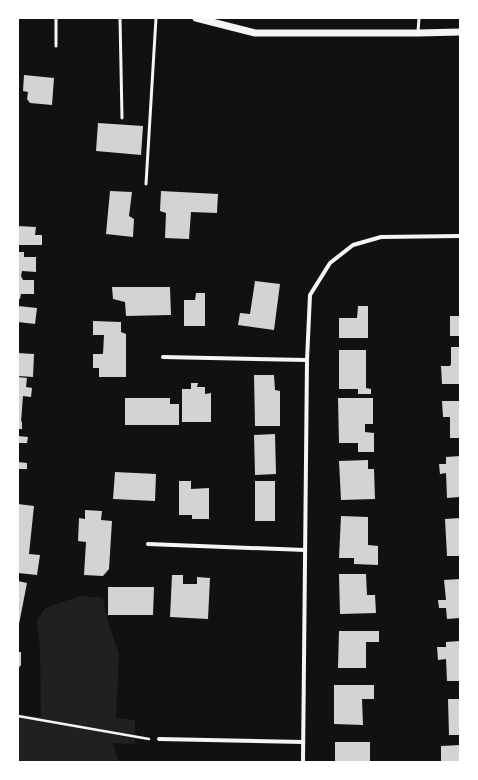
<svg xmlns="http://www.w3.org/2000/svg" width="478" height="780" font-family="'Nunito Sans',sans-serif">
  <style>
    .green { fill: #202020 }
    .building { fill: #d3d3d3 }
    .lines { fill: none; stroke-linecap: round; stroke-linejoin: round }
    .path { stroke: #f5f5f5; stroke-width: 2.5 }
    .service { stroke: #f5f5f5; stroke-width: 3 }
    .minor { stroke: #f5f5f5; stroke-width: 4 }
    .tertiary { stroke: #f5f5f5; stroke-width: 7 }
  </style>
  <rect width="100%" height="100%" fill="#111"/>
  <!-- green -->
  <path class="green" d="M80,596L103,598L108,622L119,654L116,718L135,720V744L112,743L119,762H18V715L41,717L40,648L37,621L45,608Z"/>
  <!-- building -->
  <path class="building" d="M24,75L54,78L52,105L30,103L27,99L28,92L23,91Z
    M98,123L143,126L141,155L96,151Z
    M110,191L132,192L129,216L134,219L133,237L106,234Z
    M161,191L218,194L217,213L191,212L189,239L165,238L166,213L160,211Z
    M18,226L36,227L35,235H42V245H18Z
    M18,252H24V257H36V272L22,271L21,276L23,280H34V294H21L20,299H18Z
    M255,281L280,284L274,330L238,325L240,313L250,314Z
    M112,287H170L171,315L126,316L125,302L113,299Z
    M196,293H205V326H184V300H195Z
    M18,306L37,308L35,324L18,322Z
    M358,306H368V338H339V318H357Z
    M450,316H460V336H450Z
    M93,321L121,322V332L126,334V377H99V368H93V354H103L104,335H93Z
    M451,347H460V384H442L441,366H450L451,364Z
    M339,350H366V388L371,389V394H358V389H339Z
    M18,353L34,354L33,377L18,376Z
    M254,375H274L275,390L280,391V426H255Z
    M18,377L27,378L26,387L32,388L31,397L23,396L21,422L22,421V429H18Z
    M191,383H198L197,387H205V394L211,393V422H182V389H191Z
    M125,398H170V404H179V425H125Z
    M338,398H373V424H365V432L374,433V452H358V443H339Z
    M442,401H460V438H450V417H443Z
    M275,434L276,474L255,475L254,435Z
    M18,436L28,437L27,443H18Z
    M460,456V497L447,498L446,473L440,474L439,464H446V457Z
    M368,460V469H374L375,499L341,500L339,461Z
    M18,462L27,463V469H18Z
    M115,472L156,474L155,501L113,499Z
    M179,481H191V489L209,488V519H192V515H179Z
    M255,481H275V521H255Z
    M18,504L34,506L29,554L40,555L37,575L18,573Z
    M85,510L102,511L101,520L112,521L109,569L103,576L84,575L86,542L78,541L79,518L85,519Z
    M341,516L368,517V545L378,546V565L354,564V558H339Z
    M460,518V556H447L445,519Z
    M339,574H366L367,595H375L376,613L340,614Z
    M172,575H183V584H197V577L210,578L208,619L170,617Z
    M460,579V618L447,619L446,608H439L438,600H446L444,580Z
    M18,581L27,583L19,624H18Z
    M108,587H154L153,615H108Z
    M339,631H379V642H366V668H338Z
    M460,641V681H447L446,659L438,660L437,647H446V642Z
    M18,652H21V665L18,669Z
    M334,685H374V699H362L363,725L334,724Z
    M448,699H460V735H449Z
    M335,742H370V762H335Z
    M460,745V762H441V746Z"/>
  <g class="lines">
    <!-- path -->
    <path class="path" d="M18,716L149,739"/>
    <!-- service -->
    <path class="service" d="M56,18V46
      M120,18L122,118
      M418,32L419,18
      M146,184L156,18"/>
    <!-- minor -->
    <path class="minor" d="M163,357L307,360
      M148,544L305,550
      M159,739L303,742
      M303,762L307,360L310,295L330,263L353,245L381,237L460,236"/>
    <!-- tertiary -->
    <path class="tertiary" d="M196,18L255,33H418L460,32"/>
  </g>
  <!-- border -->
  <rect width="478" height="780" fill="none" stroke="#ffffff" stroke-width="38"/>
</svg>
